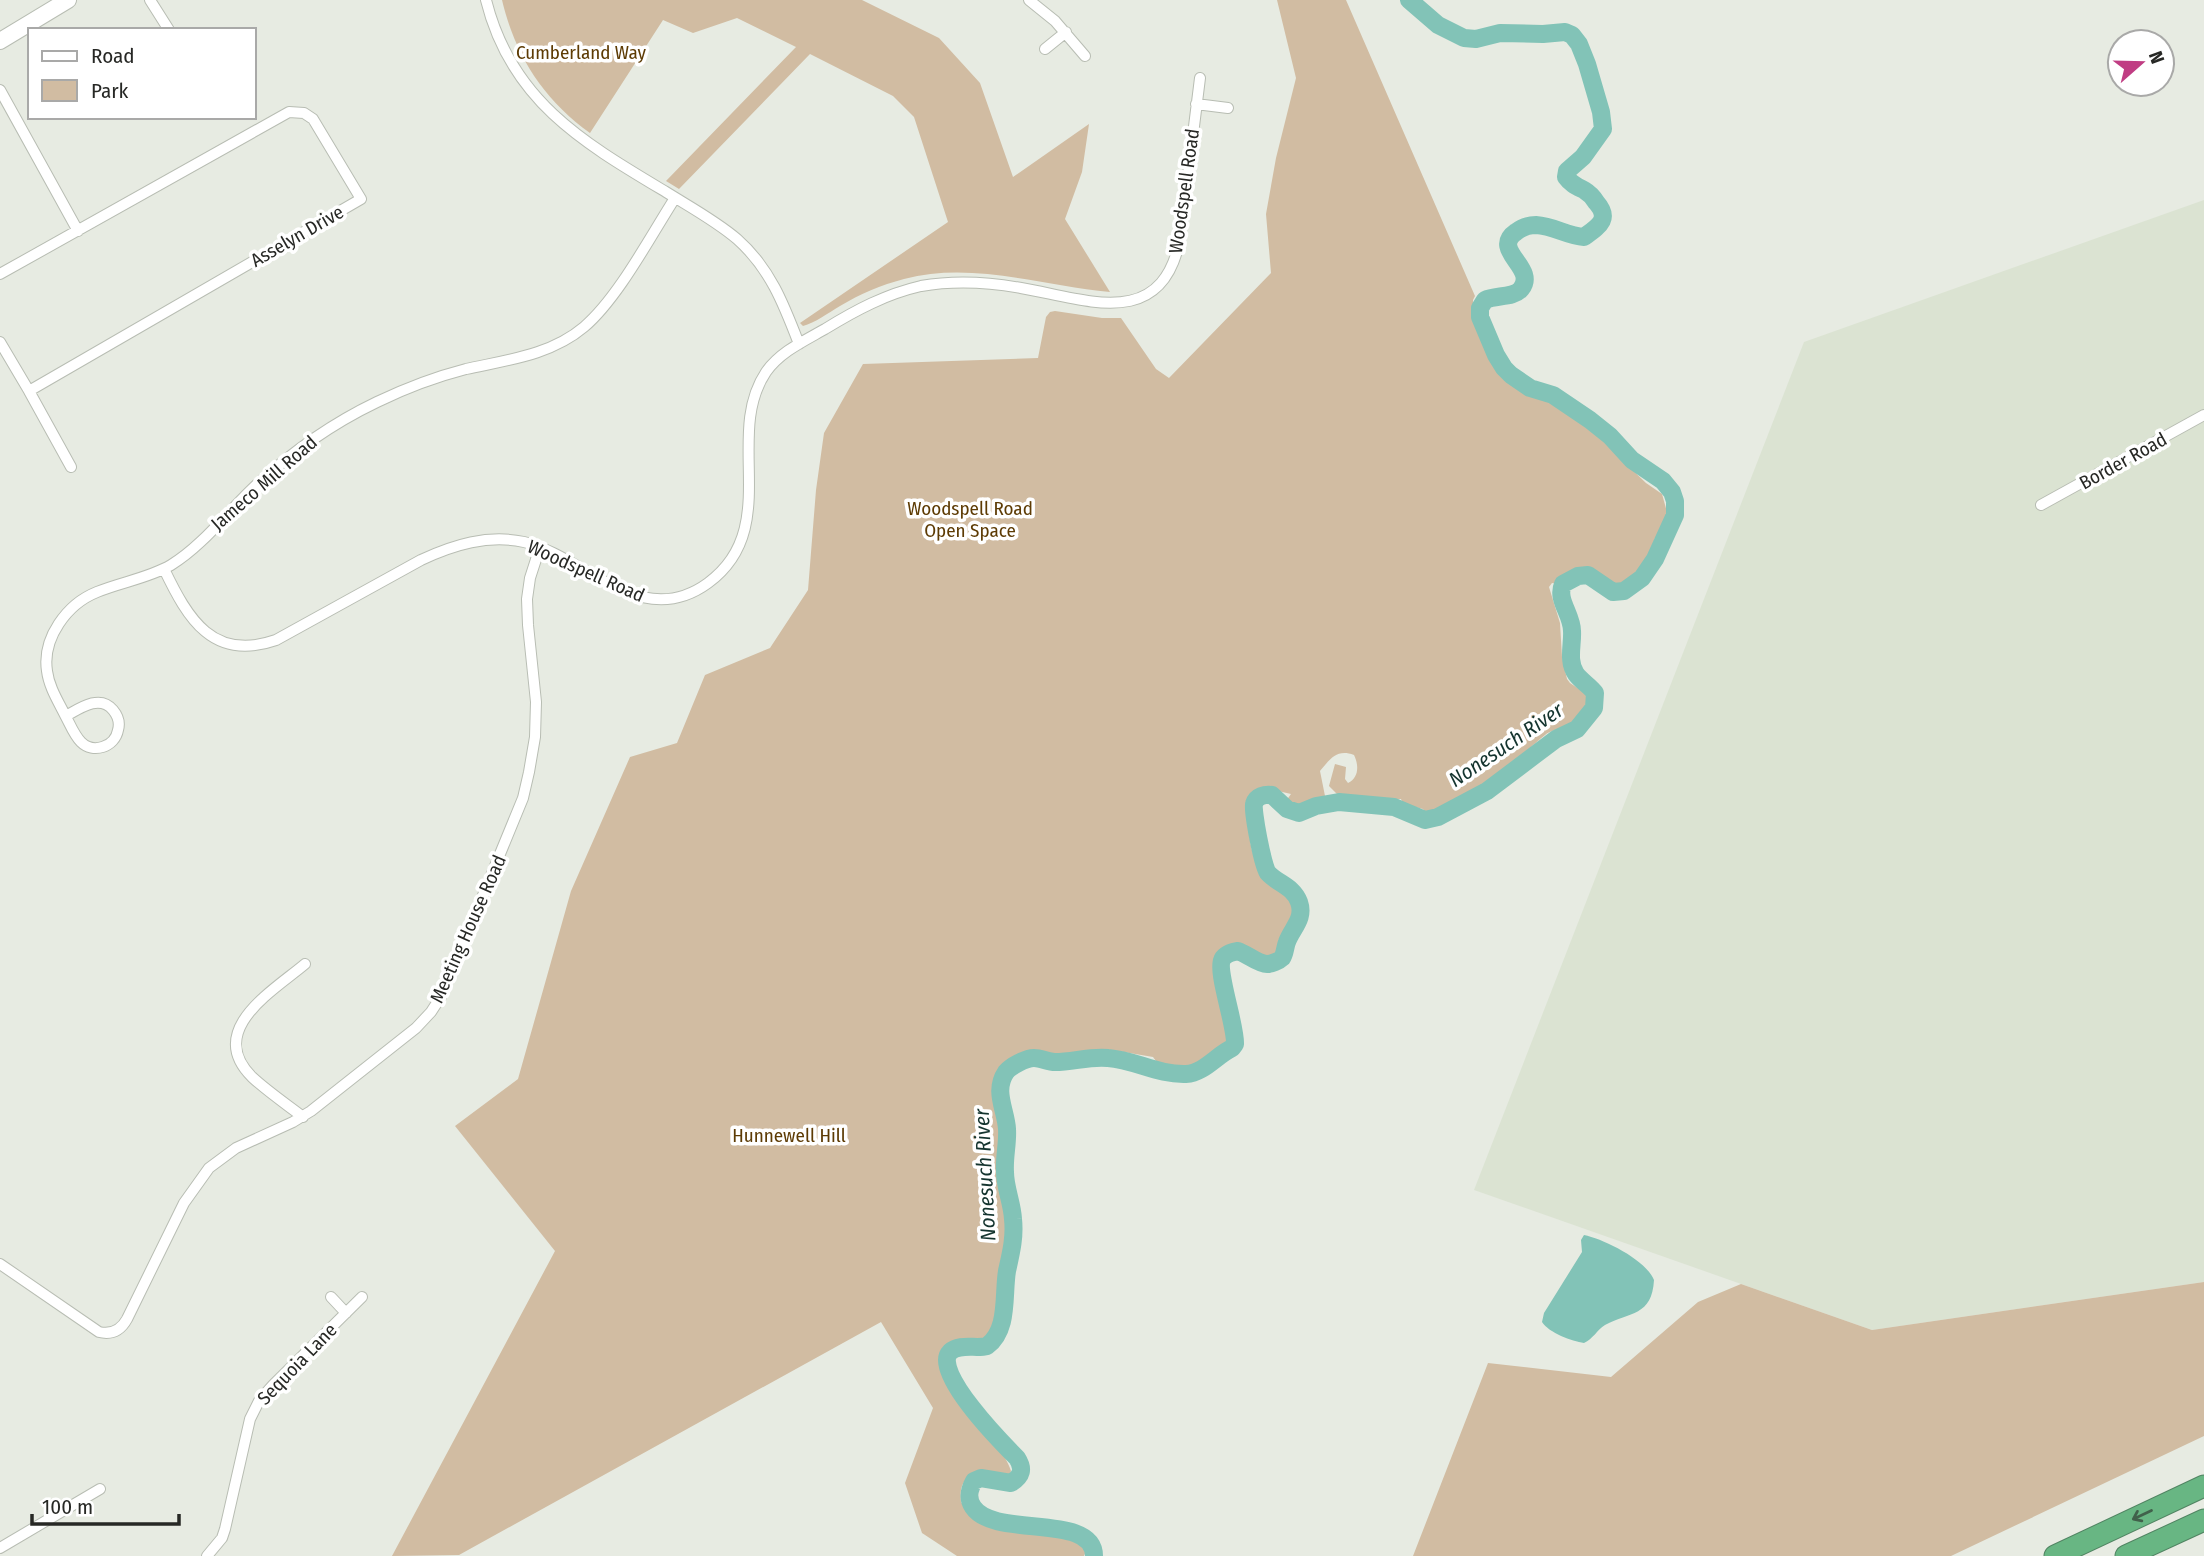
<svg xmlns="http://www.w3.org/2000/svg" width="2204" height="1556" font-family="'Fira Sans Condensed',sans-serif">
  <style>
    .built { fill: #dbe3d2 }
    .green { fill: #d1bca2 }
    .water { fill: #82c3b7 }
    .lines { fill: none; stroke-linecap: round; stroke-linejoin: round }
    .river { stroke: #82c3b7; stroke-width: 18 }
    .street-casing { stroke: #b8bdb3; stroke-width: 12 }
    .secondary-casing { stroke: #b8bdb3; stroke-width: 18 }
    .highway-casing { stroke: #518462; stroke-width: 23 }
    .street { stroke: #fff; stroke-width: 10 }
    .secondary { stroke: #fff; stroke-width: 16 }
    .highway { stroke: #68b683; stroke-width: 21 }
    .oneway { stroke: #41614b }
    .labels { text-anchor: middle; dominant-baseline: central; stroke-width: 7; stroke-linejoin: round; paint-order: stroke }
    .park-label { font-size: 19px; fill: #5d3b04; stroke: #fff }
    .street-label { font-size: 19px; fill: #272825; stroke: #fff }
    .water-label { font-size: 21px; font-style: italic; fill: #14342f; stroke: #fff }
  </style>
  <rect width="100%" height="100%" fill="#e7ebe2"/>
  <!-- built -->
  <path class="built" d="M2204,200V1282L1872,1330L1474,1190L1804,342Z"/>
  <!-- green -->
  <path class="green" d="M502,0H862L939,38L980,83L1013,177L1089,124L1082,172L1065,219L1110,292C1041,286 973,261 904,279C881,285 860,294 840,306C828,313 815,323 803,326L800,323L948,222L914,117L893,96L810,54L679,189L666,181L796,47L737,18L693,33L663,20L590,133C543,99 515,55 502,0Z
    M1277,0H1346L1475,296L1473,300V314L1492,358L1508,380L1527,393L1549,400L1590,427L1603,437L1619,457L1646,483L1662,494L1667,512L1666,524L1655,538L1646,563L1626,585H1610L1600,574L1592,571C1579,575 1569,574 1559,584L1552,583L1549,587L1560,623L1562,657L1567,679L1570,683L1588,695C1589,705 1585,712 1578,719C1569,730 1555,727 1545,735C1520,755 1452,824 1420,814L1425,812L1423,809L1403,804L1401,799L1367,801L1341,798L1329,786L1335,764L1346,767L1345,779L1348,783C1359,778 1359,765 1354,755C1337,749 1331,758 1320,771L1325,796C1313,809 1300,815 1286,801L1291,794L1274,790L1261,793C1244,815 1246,854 1265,875C1273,885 1288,889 1294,900C1298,908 1296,919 1293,927L1284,930L1277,955C1256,961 1257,949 1240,948C1213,948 1223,985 1226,999C1228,1012 1228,1025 1231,1038L1228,1047C1221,1047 1221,1051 1214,1056C1203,1064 1188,1068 1175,1072L1174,1067C1157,1065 1164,1071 1153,1057L1112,1050L1064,1056L1039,1052L1019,1055L998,1072L995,1087L999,1122L1000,1185L1005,1215L1008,1254L1000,1276L997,1319L991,1340C982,1342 973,1338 964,1342C946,1350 943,1373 950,1389C956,1401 966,1408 974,1418C986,1432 1006,1454 1011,1471L1008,1478L991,1475L985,1470C967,1478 959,1479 961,1502C966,1509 973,1518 979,1522C1009,1541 1067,1520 1086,1551L1084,1556H957L922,1533L905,1483L933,1408L881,1322L459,1555L392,1556L555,1251L455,1126L518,1079L571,891L630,757L677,743L705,675L770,648L808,590L816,490L824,433L863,364L1038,358L1046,317L1050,312L1055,311L1102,318H1121L1156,369L1169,378L1271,273L1266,214L1276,158L1296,78Z
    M2204,1282V1436L1951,1556H1413L1488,1363L1611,1377L1698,1302L1741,1284L1872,1330Z"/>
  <!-- water -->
  <path class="water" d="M1584,1235C1604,1239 1646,1260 1654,1280C1652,1316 1630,1312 1605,1325C1597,1330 1593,1339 1584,1343C1572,1341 1549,1333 1542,1322L1544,1313L1582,1252L1581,1240Z"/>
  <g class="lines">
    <!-- river -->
    <path class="river" d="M1094,1556C1094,1512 994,1539 973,1507C967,1498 969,1490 974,1481L981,1478L1011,1483C1022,1476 1024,1469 1017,1458C1003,1444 931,1371 950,1352C960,1343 976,1349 987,1346C1009,1330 1003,1295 1007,1271C1011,1253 1015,1237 1013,1219C1012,1202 1005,1188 1005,1172C1004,1157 1008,1143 1007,1129C1006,1110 993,1091 1006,1072C1011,1066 1026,1058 1034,1058C1041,1058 1048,1062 1055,1062C1073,1062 1090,1056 1108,1058C1135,1060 1158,1075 1186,1074C1204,1073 1217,1055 1232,1048L1235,1044C1236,1025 1215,969 1223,958C1227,953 1232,952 1238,951C1247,954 1258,964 1267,964C1271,964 1279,961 1282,958C1285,954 1285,947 1287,942C1292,928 1305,919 1299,902C1293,886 1278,884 1268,873C1263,868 1252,809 1254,804C1256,796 1265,794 1272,795L1287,809L1299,813L1316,806L1339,802L1394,807L1425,820L1438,817L1487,791L1556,739L1577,729L1594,708L1595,693C1590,686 1581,681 1576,674C1567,661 1573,644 1572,631C1572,614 1556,600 1563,584L1578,576L1588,575L1613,592L1624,591L1642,578L1655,559L1675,515V501L1672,492L1663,481L1632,460L1610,436L1590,420L1553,395L1530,388L1511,375L1504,368L1496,355L1480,317V308L1485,300C1495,295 1514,298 1521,289C1538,268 1490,250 1516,232C1521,228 1529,225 1536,225C1554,226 1567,236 1584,237C1599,226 1611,219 1596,202C1593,197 1589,193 1584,190C1576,186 1571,184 1566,177L1567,171L1583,157L1603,129L1601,112L1587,64L1579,44L1572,35L1565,32L1543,34L1500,33L1476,39L1464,38L1438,25L1409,0"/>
    <defs>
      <path id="street" d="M150,0L169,30
        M486,0C511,101 584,143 666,192C690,207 716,221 737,239C770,268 784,305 799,344
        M1029,0L1055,21L1085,56
        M1045,49L1066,32
        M0,90L78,231
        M1196,104L1228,108
        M0,274L289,112L304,113L313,119L361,199L29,391L0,342
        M29,391L71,467
        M2041,505L2204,415
        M164,569C188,619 213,662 276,640L421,560C453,545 488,534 524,542C586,557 641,632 708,583C783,528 723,436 766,372C780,352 804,341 825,329C856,310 886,294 921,286C955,280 988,282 1021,288C1085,299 1162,332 1180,239L1200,78
        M66,716C80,708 100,694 113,710C118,716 120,723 118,730C115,747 93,754 81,742C74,735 70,724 65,715C58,701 49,687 47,671C42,638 67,604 97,592C121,582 149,578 171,565C202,546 226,514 252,489C289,454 331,424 377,402C406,388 435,377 466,369C507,360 551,355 584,327C618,298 650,237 675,198
        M303,1117C286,1104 267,1091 252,1077C205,1030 273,991 305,964
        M0,1264L99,1332C112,1335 121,1330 127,1319L184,1203L209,1168L236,1148L293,1122L311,1111L416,1028L431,1012L442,995L523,798L529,772L535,737L536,702L528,625L527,599L530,578L540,547
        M331,1297L346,1313
        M0,1548L100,1489
        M207,1556L222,1538L225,1529L250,1419L259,1401L273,1385L362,1297"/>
      <path id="secondary" d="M0,41L68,0"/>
      <path id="highway" d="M2055,1556L2204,1486
        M2126,1556L2204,1520"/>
    </defs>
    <!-- street casing -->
    <use href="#street" class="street-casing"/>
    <!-- secondary casing -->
    <use href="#secondary" class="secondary-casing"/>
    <!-- highway casing -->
    <use href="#highway" class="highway-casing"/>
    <!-- street -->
    <use href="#street" class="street"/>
    <!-- secondary -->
    <use href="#secondary" class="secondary"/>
    <!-- highway -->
    <use href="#highway" class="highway"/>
  </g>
  <!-- one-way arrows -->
  <defs><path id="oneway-shaft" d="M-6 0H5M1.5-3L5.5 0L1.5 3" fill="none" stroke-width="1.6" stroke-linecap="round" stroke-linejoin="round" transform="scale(1.75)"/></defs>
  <use class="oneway" href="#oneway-shaft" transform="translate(2142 1515) rotate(155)"/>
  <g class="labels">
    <!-- park labels -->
    <g class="park-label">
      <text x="581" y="52">Cumberland Way</text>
      <text x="970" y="508">Woodspell Road<tspan x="970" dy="22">Open Space</tspan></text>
      <text x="789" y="1135">Hunnewell Hill</text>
    </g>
    <!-- street labels -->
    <g class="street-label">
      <text transform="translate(1184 191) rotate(-82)">Woodspell Road</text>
      <text transform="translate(297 236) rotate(-30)">Asselyn Drive</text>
      <text transform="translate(2123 461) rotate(-29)">Border Road</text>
      <text transform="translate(264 483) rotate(-41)">Jameco Mill Road</text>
      <text transform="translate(586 571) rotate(24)">Woodspell Road</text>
      <text transform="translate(468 929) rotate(-66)">Meeting House Road</text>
      <text transform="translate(297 1364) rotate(-46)">Sequoia Lane</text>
    </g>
    <!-- water labels -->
    <g class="water-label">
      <text transform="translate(1506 745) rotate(-34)">Nonesuch River</text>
      <text transform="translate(985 1175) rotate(-93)">Nonesuch River</text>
    </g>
  </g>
  <!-- legend -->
  <rect x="28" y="28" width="228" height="91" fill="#ffffff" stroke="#a9a9a8" stroke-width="2"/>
  <rect x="42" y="51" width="35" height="10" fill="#ffffff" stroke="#a9a9a8" stroke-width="2"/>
  <text x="91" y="63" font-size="21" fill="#272825">Road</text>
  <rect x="42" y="80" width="35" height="21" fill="#d1bca2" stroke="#a9a9a8" stroke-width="2"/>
  <text x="91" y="98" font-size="21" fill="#272825">Park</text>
  <!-- north arrow -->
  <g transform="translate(2141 63) rotate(70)"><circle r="33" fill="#ffffff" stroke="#a9a9a8" stroke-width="2"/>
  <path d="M0-5L12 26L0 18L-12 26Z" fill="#c03d83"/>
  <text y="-10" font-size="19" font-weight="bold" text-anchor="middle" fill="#272825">N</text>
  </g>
  <!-- scale -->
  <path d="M32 1514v10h147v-10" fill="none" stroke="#272825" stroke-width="3.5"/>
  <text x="42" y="1514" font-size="21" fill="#272825" stroke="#ffffff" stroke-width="5" paint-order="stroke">100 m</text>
</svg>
